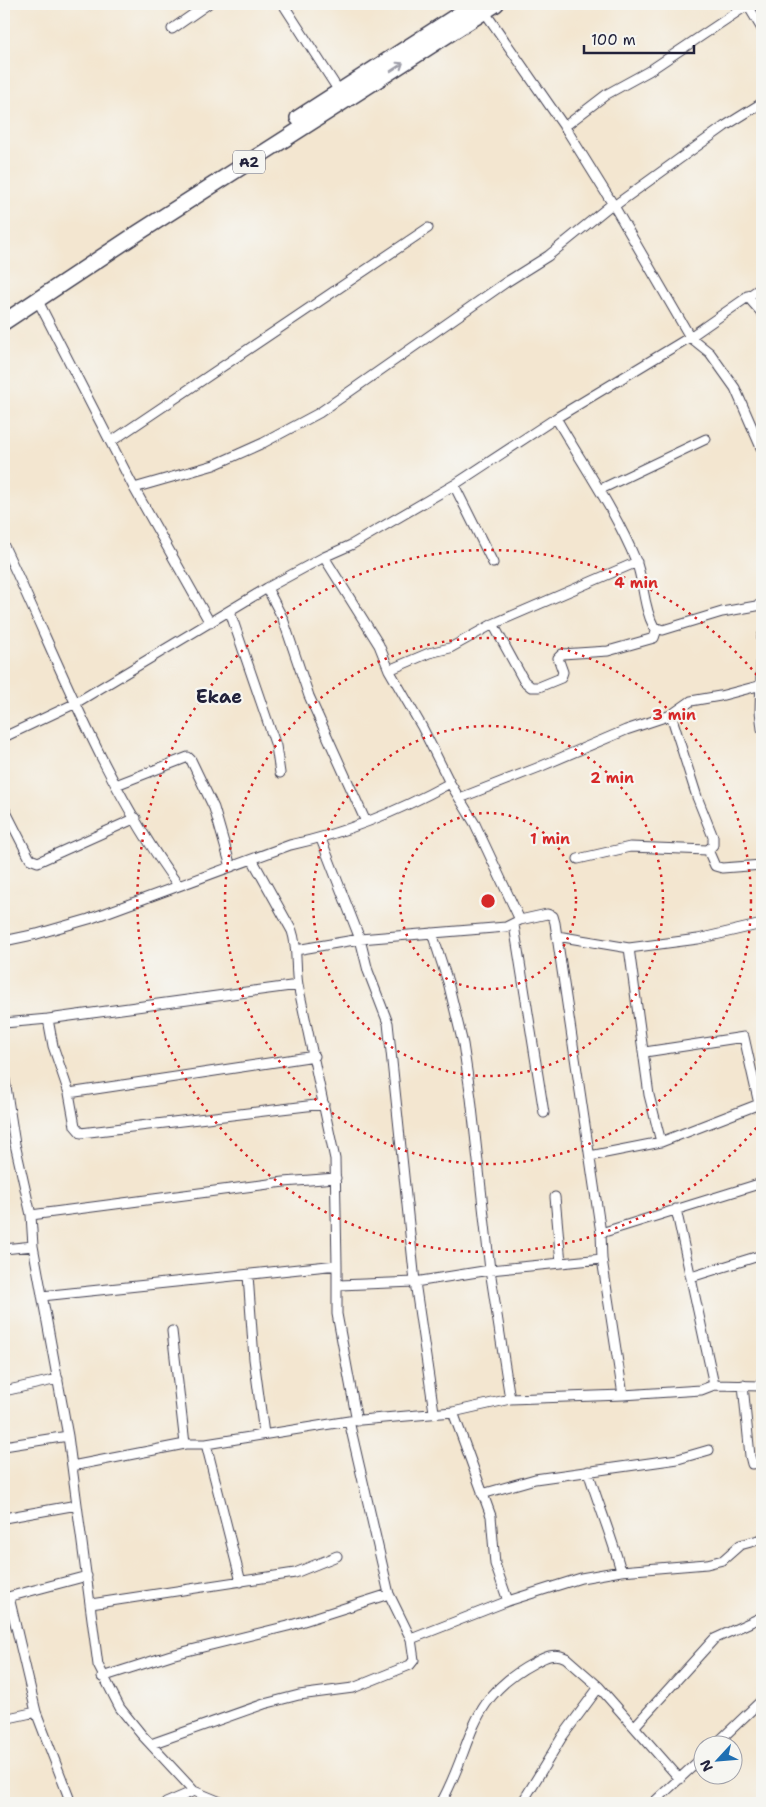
<svg xmlns="http://www.w3.org/2000/svg" width="766" height="1807" font-family="'Shantell Sans',sans-serif">
  <style>
    .lines { fill: none; stroke-linecap: round; stroke-linejoin: round }
    .street-casing { stroke: #413f51; stroke-width: 11 }
    .highway-casing { stroke: #413f51; stroke-width: 18 }
    .street { stroke: #fff; stroke-width: 9 }
    .highway { stroke: #fff; stroke-width: 15 }
    .oneway { stroke: #9c9ca7 }
    .ring { fill: none; stroke: #d62828; stroke-width: 2.5; stroke-dasharray: 2.5 5 }
    .labels { text-anchor: middle; dominant-baseline: central; stroke-width: 4.5; stroke-linejoin: round; paint-order: stroke }
    .shield { fill: #f6f6f2; stroke: #626272; stroke-width: 1 }
    .shield-label { font-size: 14px; font-weight: bold; fill: #22223b }
    .quarter-label { font-size: 18px; font-weight: bold; fill: #22223b; stroke: #f6f6f2 }
    .centre { fill: #d62828; stroke: #f6f6f2; stroke-width: 2.5 }
    .ring-label { font-size: 15px; text-anchor: middle; font-weight: bold; fill: #d62828; stroke: #f6f6f2; stroke-width: 4.5; stroke-linejoin: round; paint-order: stroke }
  </style>
  <rect width="100%" height="100%" fill="#f6f6f2"/>
  <filter id="ink" filterUnits="userSpaceOnUse"><feTurbulence type="fractalNoise" baseFrequency=".02" numOctaves="2"/><feDisplacementMap in="SourceGraphic" scale="10" xChannelSelector="R" yChannelSelector="G"/><feConvolveMatrix kernelMatrix="1 2 1 2 8 2 1 2 1" color-interpolation-filters="sRGB"/></filter>
  <filter id="wash" filterUnits="userSpaceOnUse"><feTurbulence type="fractalNoise" baseFrequency=".0096" numOctaves="4" result="noise"/><feDisplacementMap in="SourceGraphic" scale="20" xChannelSelector="R" yChannelSelector="G"/><feGaussianBlur stdDeviation="1.12" result="paint"/><feColorMatrix in="noise" values="0 0 0 0 0 0 0 0 0 0 0 0 0 0 0 0 0 1.4 0 .05"/><feComposite in="paint" operator="in"/></filter>
  <g filter="url(#wash)">
    <rect width="100%" height="100%" fill="#f3e6d0"/>
  </g>
  <g filter="url(#ink)">
    <g class="lines">
      <defs>
        <path id="street" d="M283,4L339,91
          M747,4L762,29
          M482,8L568,132L614,206L690,337L710,353L735,388L762,450
          M172,29L208,4
          M564,127L607,94L649,71L749,4
          M614,206L725,126L762,103
          M747,296L762,313
          M38,301L134,488L210,623
          M556,418C583,465 615,510 636,561C644,582 643,607 654,627L663,630L722,612L762,605
          M112,441L428,228
          M454,485L493,563
          M134,488L214,465L263,443L319,413L505,283L548,256L612,204
          M601,489L706,439
          M4,546C59,661 102,782 178,885
          M324,557L379,645L389,670L422,727L450,783L475,824L520,920L547,914L553,916L555,923L601,1233L602,1259L623,1395L701,1390L714,1385L762,1386
          M267,588L283,619L309,696L366,822
          M230,612L276,746L280,773
          M493,624L524,681L531,687H539L561,678L563,672L558,658L562,654L608,651L654,638L657,629
          M762,636L760,711L762,729
          M389,670L429,653L450,648L493,624L637,562
          M4,737L74,704L267,588L324,557L351,545L454,485L556,418L690,337L762,287
          M116,785L188,757L191,760L214,808L231,867
          M460,798L537,768L626,730L671,715L691,701L720,696L762,685
          M4,808L30,859L38,862L136,818
          M321,839L360,939L368,971L388,1023L415,1282L434,1412
          M708,850L715,866L722,868L762,865
          M578,859L630,847L708,850L713,845V837L697,797L671,715
          M514,925L544,1113
          M432,933L448,982L463,1044L471,1098L490,1270L510,1399
          M557,936L629,948L649,1095L661,1142
          M4,941L37,934L89,919L290,845C346,833 399,811 450,783
          M629,948L698,939L762,924
          M296,950L360,939L506,927L520,920
          M48,1019L53,1046L69,1093L75,1126L81,1133L324,1104
          M4,1023L48,1019L298,985
          M645,1052L744,1037L759,1104
          M4,1074L15,1144L31,1215L33,1246L68,1436L98,1665L120,1708L141,1734L194,1791L223,1803
          M69,1093L315,1056
          M590,1156L661,1142L762,1103
          M555,1197L561,1263
          M676,1209L714,1385
          M31,1215L284,1182L336,1178
          M601,1233L762,1183
          M4,1249L33,1246
          M337,1265V1314L357,1421
          M248,1275L254,1359L264,1434
          M691,1277L762,1255
          M339,1285L415,1282L490,1270L602,1259
          M42,1296L337,1265L335,1159L298,985C295,967 298,948 292,931L252,859
          M172,1331L185,1444
          M743,1385L750,1456L752,1464L762,1463
          M4,1391L58,1379
          M453,1412L491,1516L495,1564L508,1601
          M206,1444L241,1582
          M4,1446L68,1436
          M72,1466L185,1444H206L349,1421L453,1412L510,1399L623,1395
          M588,1471C598,1504 612,1537 621,1571
          M482,1494L535,1479L678,1459L709,1450
          M4,1518L77,1505
          M4,1598L87,1576
          M91,1604L295,1573L337,1556
          M411,1639L508,1601L581,1578L621,1571L707,1564L723,1560L740,1545L762,1539
          M102,1677L171,1655L288,1626L389,1594
          M36,1712L71,1803
          M4,1719L36,1712L9,1597
          M635,1726L714,1639L762,1617
          M151,1744L264,1704L299,1695L353,1688L410,1665L414,1660L411,1639L389,1594L349,1421
          M716,1744L762,1700
          M166,1803L194,1791
          M441,1803C474,1744 466,1699 534,1663C545,1657 554,1652 566,1658L599,1687L680,1779
          M522,1803L562,1737L599,1687
          M653,1803L704,1756"/>
        <path id="highway" d="M298,118L475,4
          M4,322L138,233L496,4"/>
      </defs>
      <!-- street casing -->
      <use href="#street" class="street-casing"/>
      <!-- highway casing -->
      <use href="#highway" class="highway-casing"/>
      <!-- street -->
      <use href="#street" class="street"/>
      <!-- highway -->
      <use href="#highway" class="highway"/>
    </g>
    <!-- one-way arrows -->
    <defs><path id="oneway-shaft" d="M-6 0H5M1.5-3L5.5 0L1.5 3" fill="none" stroke-width="1.6" stroke-linecap="round" stroke-linejoin="round" transform="scale(1.25)"/></defs>
    <use class="oneway" href="#oneway-shaft" transform="translate(397 67) rotate(-33)"/>
  </g>
  <!-- distance rings -->
  <g class="ring">
    <circle cx="488" cy="901" r="88"/>
    <circle cx="488" cy="901" r="175"/>
    <circle cx="488" cy="901" r="263"/>
    <path d="M761 1122A351 351 0 1 1 761 680"/>
  </g>
  <g class="labels">
    <!-- shield labels -->
    <rect class="shield" x="233" y="150.5" width="32" height="23" rx="4"/>
    <g class="shield-label">
      <text x="249" y="162">A2</text>
    </g>
    <!-- quarter labels -->
    <g class="quarter-label">
      <text x="219" y="697">Ekae</text>
    </g>
  </g>
  <circle cx="488" cy="901" r="8" class="centre"/>
  <g class="ring-label">
    <text x="636" y="588">4 min</text>
    <text x="674" y="720">3 min</text>
    <text x="612" y="783">2 min</text>
    <text x="550" y="844">1 min</text>
  </g>
  <!-- margin -->
  <rect width="766" height="1807" fill="none" stroke="#f6f6f2" stroke-width="20"/>
  <!-- north arrow -->
  <g transform="translate(718 1760) rotate(244)"><circle r="24" fill="#f6f6f2" stroke="#a1a1a9"/>
  <path d="M0-4L9 19L0 12L-9 19Z" fill="#1f6fb2"/>
  <text y="-8" font-size="14" font-weight="bold" text-anchor="middle" fill="#22223b">N</text>
  </g>
  <!-- scale -->
  <path d="M584 45v8h110v-8" fill="none" stroke="#22223b" stroke-width="2.5"/>
  <text x="591" y="45" font-size="15" fill="#22223b" stroke="#f6f6f2" stroke-width="4" paint-order="stroke">100 m</text>
</svg>
